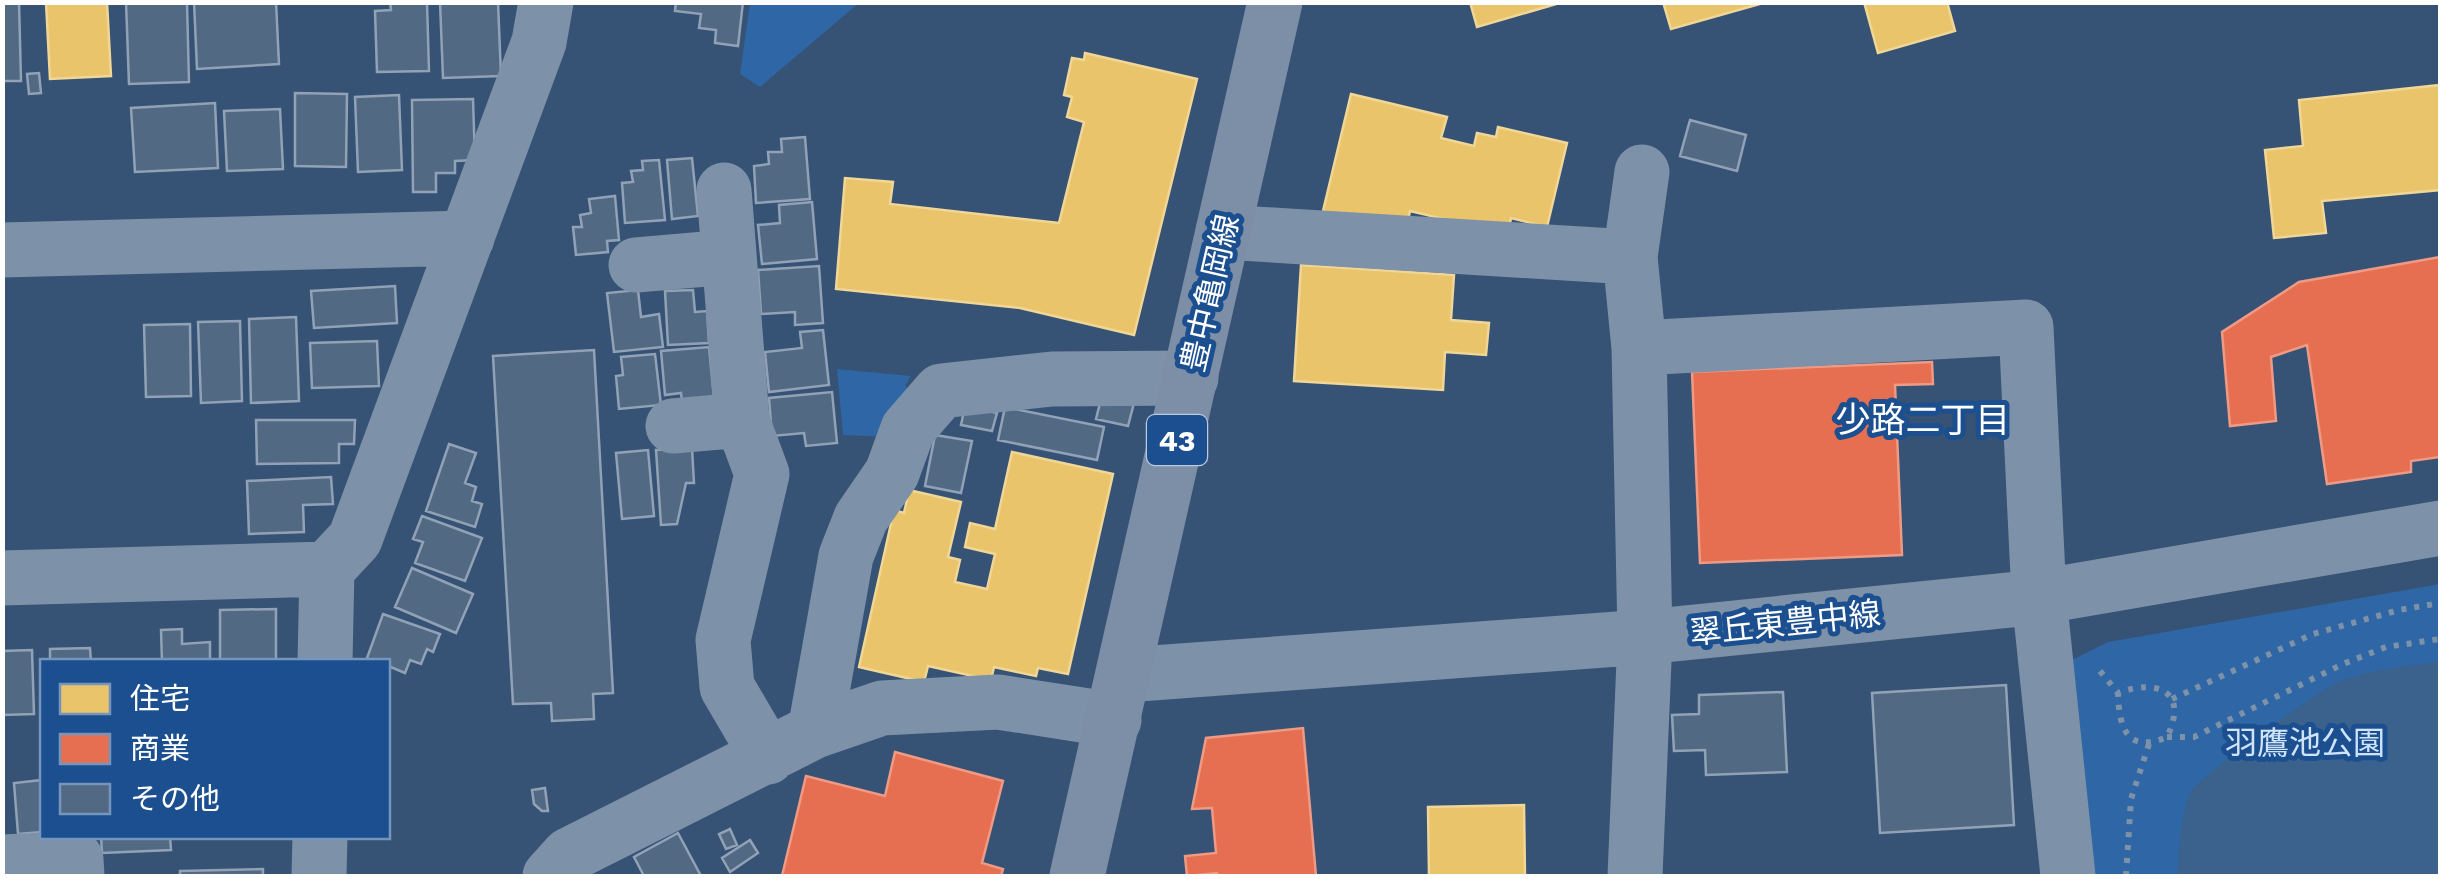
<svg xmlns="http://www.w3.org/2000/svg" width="2443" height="879" font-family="'Work Sans','Noto Sans JP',sans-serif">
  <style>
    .green { fill: #2f66a5 }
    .water { fill: #3b618d }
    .homes { fill: #e9c46a; stroke: #f0d697; stroke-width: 2.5 }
    .shops { fill: #e76f51; stroke: #ee9a85; stroke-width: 2.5 }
    .building { fill: #526984; stroke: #92a2b6; stroke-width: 2.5 }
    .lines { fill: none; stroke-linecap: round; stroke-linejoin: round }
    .path { stroke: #7d92a8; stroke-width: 6; stroke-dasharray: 5 8; stroke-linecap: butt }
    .minor { stroke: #7d92a8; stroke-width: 55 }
    .major { stroke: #7d8ea7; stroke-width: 55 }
    .labels { text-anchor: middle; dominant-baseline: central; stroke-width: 10; stroke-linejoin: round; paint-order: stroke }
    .shield { fill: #1b4f8f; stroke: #bbcadd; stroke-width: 2.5 }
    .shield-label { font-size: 30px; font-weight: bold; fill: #fff }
    .street-label { font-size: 32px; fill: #fff; stroke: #1b4f8f }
    .park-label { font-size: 32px; fill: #cfe3fa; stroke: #1b4f8f }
    .neighbourhood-label { font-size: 35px; fill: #fff; stroke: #1b4f8f }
  </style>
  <rect width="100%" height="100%" fill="#365274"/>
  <!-- green -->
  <path class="green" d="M750,3L751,2L859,3L760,87L740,74Z
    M837,369L911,376L905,386L915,392L891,437L843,435Z
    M2440,584V876H2090L2068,662L2108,642Z"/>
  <!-- water -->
  <path class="water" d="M2440,662V876H2178C2178,856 2181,810 2191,792C2201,775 2320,689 2341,681C2372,669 2408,666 2440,662Z"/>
  <!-- homes -->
  <path class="homes" d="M46,2H107L111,76L50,79Z
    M1470,2H1563L1477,27Z
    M1663,2H1759L1760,4L1671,29Z
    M1864,2H1947L1955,31L1878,53Z
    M1085,53L1197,79L1134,335L1020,308L836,289L845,178L893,182L890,204L1059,223L1084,122L1067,117L1072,97L1064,95L1072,58L1084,60Z
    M2440,85V190L2322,201L2326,233L2274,238L2265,150L2303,146L2299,100Z
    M1351,94L1447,117L1441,138L1474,146L1477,133L1496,137L1498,127L1567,143L1547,227L1511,218L1508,234L1410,211L1406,230L1323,211Z
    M1301,265L1454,275L1451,320L1489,323L1486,355L1445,352L1443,390L1294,381Z
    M1012,452L1113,474L1068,674L1038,668L1036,676L994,667L991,680L928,666L924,682L859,667L894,510L904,513L909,490L961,502L948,557L960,560L955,582L987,589L995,554L965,547L970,523L995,529Z
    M1524,805L1525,876H1429L1428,807Z"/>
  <!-- shops -->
  <path class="shops" d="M2440,257V457L2411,461V472L2327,484L2307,345L2271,357L2276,421L2230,426L2222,332L2299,282Z
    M1932,362L1933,384L1895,385L1902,555L1700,563L1692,372Z
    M1303,728L1316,876H1218L1217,873L1187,876L1185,856L1216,853L1212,808L1192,809L1206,738Z
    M895,752L1003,781L982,863L1003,869L1001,876H782L806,776L885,796Z"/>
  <!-- building -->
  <path class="building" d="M2,2H19L21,81H2Z
    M126,2H187L189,82L129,84Z
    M194,2H276L279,64L197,69Z
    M390,2H427L429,71L377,72L375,11L391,10Z
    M440,2H498L501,76L443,78Z
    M676,2H743L738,46L715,43L716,30L699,28L701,14L675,11Z
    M39,73L41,93L29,94L27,74Z
    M295,93L347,94L346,167L295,166Z
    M399,95L402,170L358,172L355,97Z
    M473,99L475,160L455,161V173H436V192H413L412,100Z
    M215,103L218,168L135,172L131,108Z
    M280,109L283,169L227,171L224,111Z
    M1690,120L1746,135L1737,171L1680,156Z
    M805,137L810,199L756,203L754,166L769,164L768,152H782L781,139Z
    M692,158L698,216L672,219L667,160Z
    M659,160L665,220L625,223L622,183L633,182L631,171L643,170L642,161Z
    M615,196L619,240L607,241L608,252L576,255L573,227H582L580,215L591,213L589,199Z
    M812,202L817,259L762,264L758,225L780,223L779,205Z
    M819,266L823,323L795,325V312L761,314L758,270Z
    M395,286L397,323L314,328L311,291Z
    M638,290L641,317L659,314L663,347L614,352L607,293Z
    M693,290L695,312L707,311L709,343L668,345L665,291Z
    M296,317L299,401L251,403L249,319Z
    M240,321L242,401L201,403L198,322Z
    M190,324L191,396L146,397L144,325Z
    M823,330L829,385L769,392L765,352L802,348L800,332Z
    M377,341L379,386L312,388L310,343Z
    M709,347L714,399L682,402L681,393L665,395L661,351Z
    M594,350L613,693L593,694L594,719L552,721L551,703L513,704L493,356Z
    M655,354L661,405L619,409L616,376L623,375L621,357Z
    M832,392L837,443L806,446L804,433L772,436L769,398Z
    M1102,395L1134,403L1128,426L1096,419Z
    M965,406L997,413L992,431L961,425Z
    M1005,407L1104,427L1097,460L998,440Z
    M256,420H355L354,444H339V463L257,464Z
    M935,435L972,441L961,493L925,486Z
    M449,444L476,453L465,483L476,487L472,501L482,504L475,527L426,511Z
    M692,448L694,483H686L677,524L661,525L656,450Z
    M648,450L654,516L622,519L616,453Z
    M331,477L333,504L303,505L304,532L249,534L247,481Z
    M422,516L482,538L465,581L415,563L423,542L413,539Z
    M412,568L473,594L456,633L395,607Z
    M276,609V662H220V610Z
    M383,614L440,634L433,652L427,649L421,664L410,660L405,673L388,666V662L367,658Z
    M182,629V644L210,642V662H162L161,630Z
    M90,648L91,662H50V649Z
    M32,650L34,714L2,715V651Z
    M2006,685L2014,825L1880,833L1872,693Z
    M1783,692L1787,772L1706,775L1705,750L1674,751L1672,715L1699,714V695Z
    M42,780V832L18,834L14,783Z
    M545,788L548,811H542L534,804L532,790Z
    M730,829L737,845L726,849L719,834Z
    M678,833L701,876H644L634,857Z
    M101,836H170L171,850L102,853Z
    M750,840L758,853L730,872L722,858Z
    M263,869V876H180V871Z"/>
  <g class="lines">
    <!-- path -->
    <path class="path" d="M2100,671L2118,693C2158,678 2189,692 2167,737C2127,754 2119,728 2118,693
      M2172,699L2313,634L2399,610L2440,603
      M2167,737H2194L2343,664L2386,647L2440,639
      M2126,876L2131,799L2149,744"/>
    <!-- minor -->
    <path class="minor" d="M724,190L742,420L762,474L723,640L727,687L768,757
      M1223,232L1630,257
      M2,250L467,238
      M636,265L729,257
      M1639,348L2026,327L2039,597L2068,876
      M673,426L742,420
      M2,578L327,569L355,539L539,42L546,2
      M325,662L327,569
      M1125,675L1645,637L2039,597L2440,528
      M815,731L846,556L861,518L892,473L908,429L941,391L1052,379L1191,378
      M2,862L76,859L77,876
      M319,876L320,836
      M550,876L569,855L815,731L882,708L998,702L1114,720
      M1635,876L1645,637L1639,348L1630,257L1642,172"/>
    <!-- major -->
    <path class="major" d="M1077,876L1275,2"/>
  </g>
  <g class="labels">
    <!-- shield labels -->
    <rect class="shield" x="1147" y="415" width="60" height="50" rx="8"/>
    <g class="shield-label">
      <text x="1177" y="440">43</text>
    </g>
    <!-- street labels -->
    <g class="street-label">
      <text transform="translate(1210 293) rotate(-77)">豊中亀岡線</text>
      <text transform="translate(1785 623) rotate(-6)">翠丘東豊中線</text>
    </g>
    <!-- park labels -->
    <g class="park-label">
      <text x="2305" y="743">羽鷹池公園</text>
    </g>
    <!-- neighbourhood labels -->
    <g class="neighbourhood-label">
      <text x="1923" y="420">少路二丁目</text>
    </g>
  </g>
  <!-- border -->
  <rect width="2443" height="879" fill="none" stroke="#ffffff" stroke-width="10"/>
  <!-- legend -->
  <rect x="40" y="659" width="350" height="180" fill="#1b4f8f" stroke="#7695bc" stroke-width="2.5"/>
  <rect x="60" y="684" width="50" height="30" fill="#e9c46a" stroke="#7695bc" stroke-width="2.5"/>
  <text x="130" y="709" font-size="30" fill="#ffffff">住宅</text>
  <rect x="60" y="734" width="50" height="30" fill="#e76f51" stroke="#7695bc" stroke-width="2.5"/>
  <text x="130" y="759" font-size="30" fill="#ffffff">商業</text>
  <rect x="60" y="784" width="50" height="30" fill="#526984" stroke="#7695bc" stroke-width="2.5"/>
  <text x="130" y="809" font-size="30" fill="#ffffff">その他</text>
</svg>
